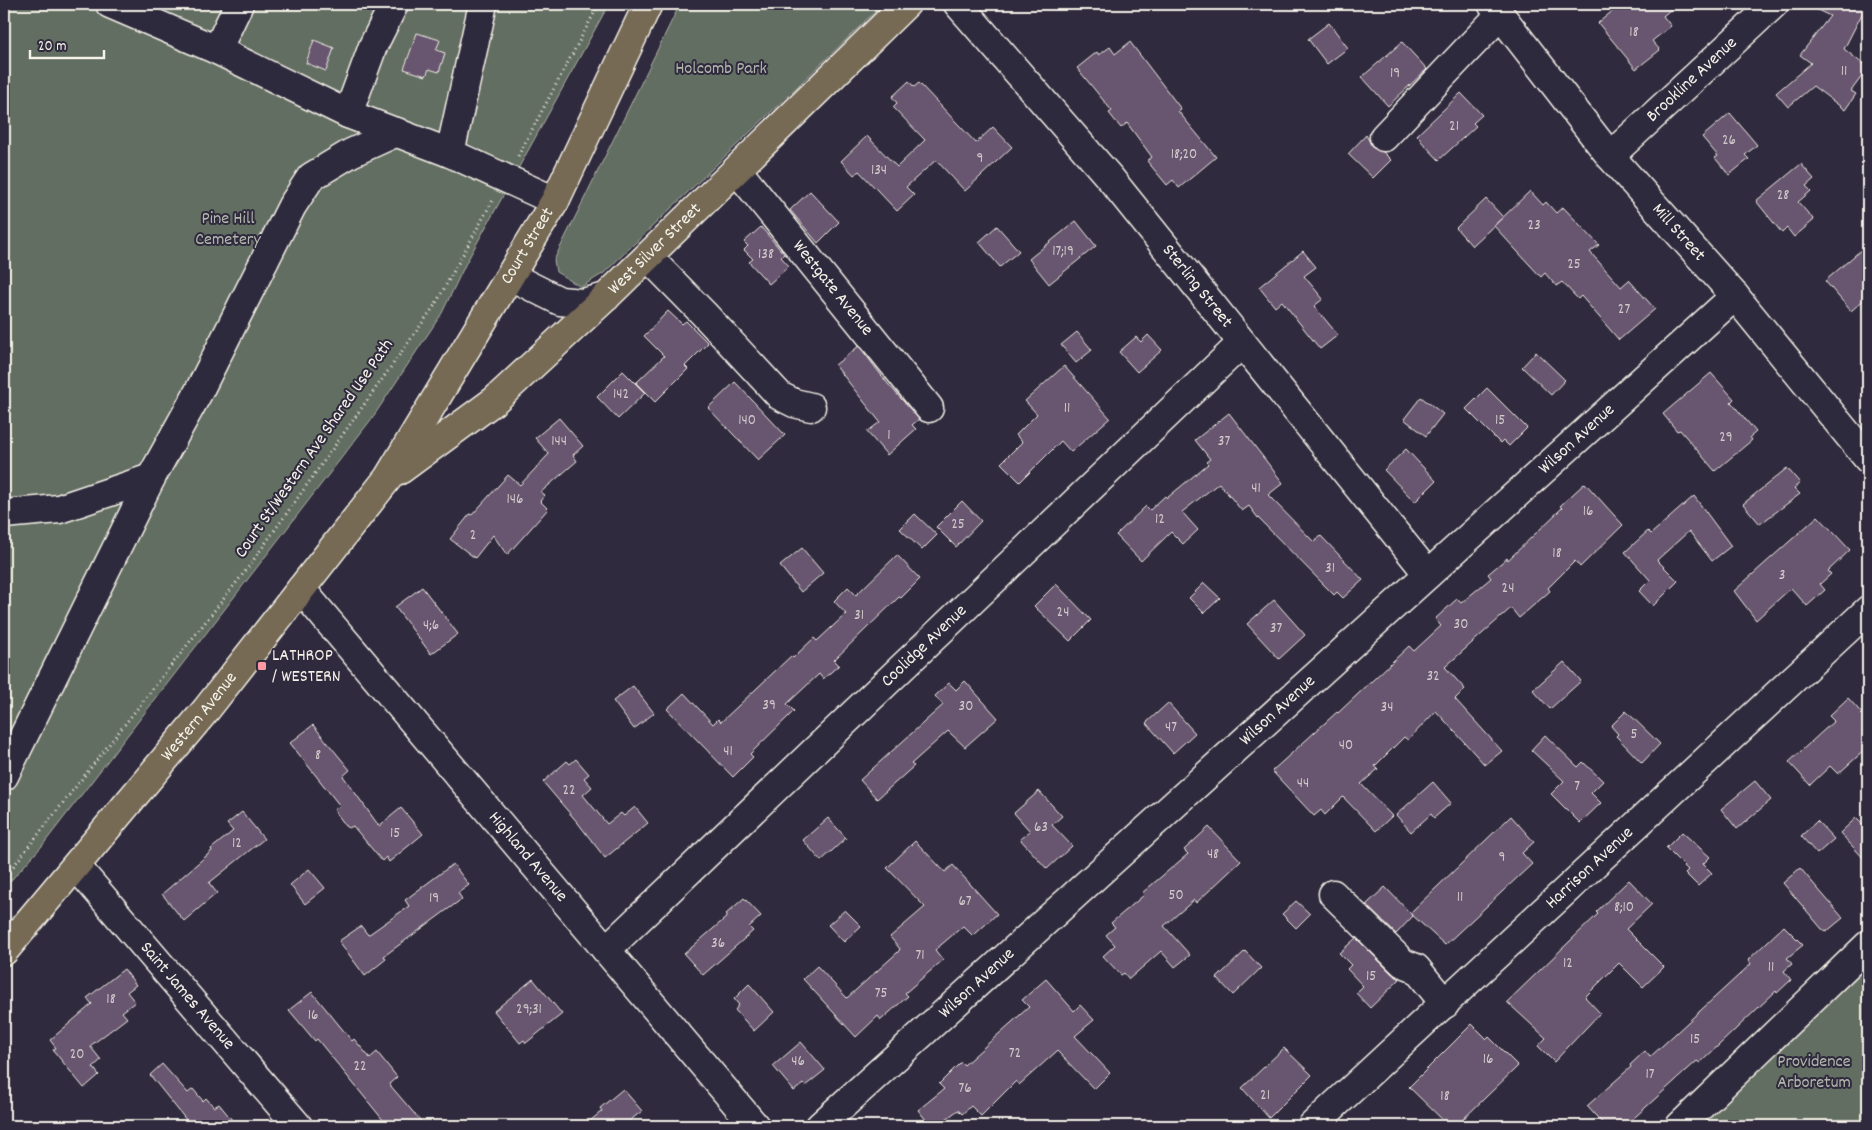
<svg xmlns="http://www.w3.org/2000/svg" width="1872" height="1130" font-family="Dekko,sans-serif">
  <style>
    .green { fill: #646e62; stroke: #acb0a5 }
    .building { fill: #67556f; stroke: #f4f1e8 }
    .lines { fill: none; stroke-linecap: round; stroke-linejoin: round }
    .minor-casing { stroke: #f4f1e8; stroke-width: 31 }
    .major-casing { stroke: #f4f1e8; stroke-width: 31 }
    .path { stroke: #f4f1e8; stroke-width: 3; stroke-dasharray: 1 4; stroke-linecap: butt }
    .minor { stroke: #2f2a3d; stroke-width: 28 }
    .major { stroke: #766a55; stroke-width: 28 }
    .poi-dot { fill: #ff9aa2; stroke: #2f2a3d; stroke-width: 2 }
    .labels { text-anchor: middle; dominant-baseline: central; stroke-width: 4; stroke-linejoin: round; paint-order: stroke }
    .number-label { font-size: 15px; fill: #d1caca }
    .park-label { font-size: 18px; fill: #b3b6ac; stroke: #2f2a3d }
    .street-label { font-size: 18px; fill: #f4f1e8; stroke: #2f2a3d }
    .poi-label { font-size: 18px; fill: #f4f1e8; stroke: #2f2a3d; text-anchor: start }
  </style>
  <rect width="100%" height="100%" fill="#2f2a3d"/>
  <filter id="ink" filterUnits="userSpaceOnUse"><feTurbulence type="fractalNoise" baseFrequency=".02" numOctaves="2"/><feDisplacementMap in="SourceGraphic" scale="10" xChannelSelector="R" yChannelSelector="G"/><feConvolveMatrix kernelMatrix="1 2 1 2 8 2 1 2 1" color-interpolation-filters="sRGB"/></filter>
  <g filter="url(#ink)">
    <!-- green -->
    <path class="green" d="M4,4H609L466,263L442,313L373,417L42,846L4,888Z
      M680,4L882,5L604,273L581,287L556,272L554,260Z
      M1868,945V1126H1678Z"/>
    <!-- building -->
    <path class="building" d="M1621,4H1677L1663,16L1671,26L1652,41L1660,50L1636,69L1598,23Z
      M1805,4H1867L1844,49L1868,68L1851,91L1856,94L1845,110L1813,86L1788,107L1776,93L1811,63L1800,55L1830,16Z
      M1329,23L1348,48L1327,64L1308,39Z
      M417,33L440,40L436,50L445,53L439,72L429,69L426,76L404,69Z
      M314,40L334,48L326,71L306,63Z
      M1130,42L1181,109L1178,111L1216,157L1179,188L1173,180L1167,185L1147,161L1152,157L1127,123L1121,128L1109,113L1112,111L1077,68L1097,52L1099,55L1110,47L1115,54Z
      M1402,42L1427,69L1388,106L1362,77Z
      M909,81L914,87L919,83L976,143L993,127L1012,147L965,191L936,160L906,187L914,195L897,211L859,171L854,175L841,161L867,136L897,167L925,140L893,107L897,103L892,97Z
      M1461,93L1482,115L1473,123L1476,126L1439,160L1420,140L1421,139L1417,135Z
      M1730,113L1757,145L1745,155L1749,159L1729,175L1715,158L1718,156L1702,137Z
      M1366,135L1373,148L1383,152L1391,160L1373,178L1348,154Z
      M1801,164L1814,179L1806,186L1811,191L1798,202L1814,220L1794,237L1787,228L1782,233L1756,201Z
      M810,191L839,222L818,243L790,210Z
      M1530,191L1543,205L1546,202L1556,213L1563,207L1599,245L1590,252L1621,287L1629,280L1655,309L1619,340L1581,296L1578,299L1562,282L1556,286L1545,273L1541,277L1494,226Z
      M1486,199L1503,217L1472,246L1456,228Z
      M1076,221L1096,246L1049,284L1029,259Z
      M997,226L1019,251L1000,267L979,242Z
      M761,227L784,254L781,257L789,266L769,284L749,262L753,259L744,250L748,246L744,242Z
      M1868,244V296L1851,311L1825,281Z
      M1303,251L1316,267L1304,276L1323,299L1314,306L1338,335L1320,349L1282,301L1275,307L1259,287Z
      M668,311L682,324L686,321L708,343L685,366L688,369L655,402L636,383L664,356L644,336Z
      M1077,332L1092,350L1076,363L1061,345Z
      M1148,335L1162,350L1137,372L1119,352L1136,337L1141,342Z
      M859,346L888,384L919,419L912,425L916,429L887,455L867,432L880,422L835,365Z
      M1536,352L1565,380L1551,395L1522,367Z
      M1064,366L1110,418L1071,452L1061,441L1020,482L1001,463L1022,442L1016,435L1037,414L1025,401Z
      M623,371L645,393L618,419L597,397Z
      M1711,373L1734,399L1731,402L1756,432L1750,437L1752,440L1715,471L1680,430L1677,431L1663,414Z
      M735,382L785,435L758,460L708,408Z
      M1487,388L1527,428L1509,446L1503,440L1500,443L1466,409Z
      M1421,397L1443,414L1426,436L1404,419Z
      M1229,413L1283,483L1268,495L1314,542L1321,536L1363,580L1343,598L1337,592L1334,595L1258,518L1249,506L1242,511L1219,483L1182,512L1198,530L1183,544L1171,532L1141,561L1116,535L1146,506L1150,510L1165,496L1167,498L1208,464L1206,462L1210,459L1195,440Z
      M559,418L583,446L573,455L577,461L541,492L545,495L540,501L548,509L507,555L493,535L475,558L450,539L470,514L472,515L508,475L520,485L549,454L535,438Z
      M1406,449L1436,481L1415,502L1384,470Z
      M1787,468L1800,483L1794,488L1800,494L1760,524L1743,504Z
      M1585,483L1623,525L1580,567L1575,561L1548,588L1550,591L1519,618L1511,608L1445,667L1465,689L1455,699L1502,751L1485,765L1436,711L1408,740L1404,737L1375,766L1378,769L1361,784L1392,816L1376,831L1343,797L1325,815L1321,810L1314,816L1272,771L1337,712L1338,713L1409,646L1414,651L1441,626L1435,619L1457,599L1461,603L1491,578L1488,574L1507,558L1508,560L1562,508L1560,506Z
      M1694,496L1731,546L1712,561L1689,531L1657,560L1678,581L1653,606L1639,591L1650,580L1625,552L1648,531L1651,534Z
      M962,501L981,521L956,547L936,527Z
      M915,514L937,535L922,550L900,529Z
      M1818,516L1850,550L1828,571L1831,574L1820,584L1825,590L1807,606L1791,588L1756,620L1734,591Z
      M802,548L823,573L801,592L780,566Z
      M897,555L920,579L901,598L899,597L834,660L839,665L823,679L819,674L787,704L794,711L750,754L753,757L733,777L667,709L684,693L713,724L718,719L721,722L791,656L793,658L814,638L817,641L846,614L834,601L848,587L856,595Z
      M1204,583L1220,598L1204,613L1189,598Z
      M1056,584L1091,620L1070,641L1034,606Z
      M422,587L458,634L431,654L395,607Z
      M1274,600L1305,635L1279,659L1247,624Z
      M1564,662L1581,681L1550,709L1533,690Z
      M965,681L998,718L965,747L948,731L911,764L914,766L877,799L860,780L943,705L935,696L949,683L956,690Z
      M633,686L654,713L634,729L613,701Z
      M1848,698L1868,720V747L1838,774L1830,766L1810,785L1789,762L1834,721L1829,716Z
      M1168,703L1195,733L1173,753L1146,723Z
      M1626,711L1660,744L1642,763L1616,736L1618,734L1611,726Z
      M313,725L350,770L343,776L379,826L401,808L423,834L389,862L386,857L382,861L353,826L349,828L346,826L334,810L340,806L290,743Z
      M1545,735L1578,767L1583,762L1603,781L1591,793L1601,803L1580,823L1551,794L1564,781L1531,750Z
      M576,759L589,774L584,778L592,787L583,795L607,824L621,813L624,816L635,807L648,823L605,858L578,823L543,782L567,761L570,764Z
      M1755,781L1771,800L1737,829L1721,809Z
      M1433,782L1451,803L1434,818L1431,814L1411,832L1396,815Z
      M1039,791L1062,816L1052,825L1072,846L1047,869L1020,839L1030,831L1014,813Z
      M242,812L264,839L209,883L217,893L184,921L162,894L212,851L211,849L233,831L227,824Z
      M1511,816L1534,842L1522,853L1532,864L1445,945L1410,913Z
      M828,818L846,838L821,861L803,840Z
      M1856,818L1868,830V863L1840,833Z
      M1817,821L1834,839L1817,854L1801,836Z
      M1209,827L1241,861L1196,903L1194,900L1164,926L1190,955L1175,967L1161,951L1129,979L1124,973L1121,975L1103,956L1115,945L1106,935L1115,927L1111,923L1144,895L1142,893L1188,854L1184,850Z
      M1682,832L1710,857L1703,864L1712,873L1698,886L1685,873L1688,870L1666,848Z
      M915,841L945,872L953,865L997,914L973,936L963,926L935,950L943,960L905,993L908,996L881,1020L878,1016L856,1037L803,979L817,966L847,998L898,952L900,949L890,937L925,907L887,868Z
      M453,864L469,885L458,893L462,899L384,956L386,959L365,976L339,941L361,926L368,935L409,906L405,900Z
      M1800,868L1843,918L1826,932L1822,929L1783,883Z
      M309,869L325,888L305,904L290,885Z
      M1629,880L1652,904L1626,929L1664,967L1643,987L1619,963L1585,997L1600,1013L1554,1062L1538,1046L1546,1038L1507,1002L1598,914L1596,912Z
      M1385,887L1413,916L1396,934L1366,905Z
      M744,898L761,916L749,927L753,931L703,975L684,954L728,916L726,914Z
      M1296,901L1310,914L1296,928L1282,914Z
      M845,910L861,926L844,942L828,925Z
      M1784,926L1803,945L1787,958L1792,964L1784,971L1791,980L1777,993L1776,991L1700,1063L1697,1061L1625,1126H1605L1587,1106L1631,1067L1630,1065L1645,1051L1650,1057L1751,964L1748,960Z
      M1356,938L1392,974L1400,979L1370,1008L1356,993L1363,986L1347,969L1351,965L1339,953Z
      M1245,951L1261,968L1233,995L1217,978Z
      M124,969L136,985L127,992L135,1002L122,1012L127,1018L90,1046L101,1060L93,1067L99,1075L84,1088L53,1050L56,1048L50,1040L92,1004L87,998Z
      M533,979L562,1014L526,1043L524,1040L520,1043L494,1011Z
      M1046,979L1074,1011L1080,1005L1094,1020L1075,1036L1110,1073L1094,1089L1057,1051L1019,1085L1016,1081L981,1116L971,1106L962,1114L958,1110L937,1126H931L918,1110L944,1089L939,1084L961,1062L964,1065L1029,1007L1022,1000Z
      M749,984L774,1012L754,1031L735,1010L739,1005L734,999Z
      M312,992L352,1041L354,1039L370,1058L377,1052L397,1077L389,1084L425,1126H388L317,1039L315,1041L289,1010Z
      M1472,1024L1487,1039L1489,1037L1518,1066L1456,1126H1449L1409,1087Z
      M801,1042L825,1070L805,1086L803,1084L794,1091L773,1066Z
      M1284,1048L1312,1075L1269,1118L1242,1088Z
      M162,1064L188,1093L193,1089L203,1101L206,1098L214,1107L219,1104L237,1126H191L150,1075Z
      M623,1089L642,1111L623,1126H584L602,1111L600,1108Z"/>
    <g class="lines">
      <defs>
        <g id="minor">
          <path d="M110,4L217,50L348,114"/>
          <path d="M394,4L373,46L348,114L450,153L483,4"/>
          <path id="s1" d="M958,4L1110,178L1428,574"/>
          <path id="s2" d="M1492,4L1610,156L1735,296L1868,459"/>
          <path d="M217,50L239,4"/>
          <path d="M1384,137L1500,15"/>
          <path d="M450,153L555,201"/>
          <path id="s3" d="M1610,156L1774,4"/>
          <path id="s4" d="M737,170L929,408"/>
          <path d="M648,257L704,314L780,396L794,403L811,407"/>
          <path d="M510,276L560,301L582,303L606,297"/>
          <path d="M4,514L59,509L151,478"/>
          <path id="s5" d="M301,589L755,1126"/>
          <path d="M4,776L151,478L199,391L292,206L311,177L351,153L397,132"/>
          <path id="s6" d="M76,866L298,1126"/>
          <path d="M1333,894L1403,963L1416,968L1445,1004"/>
          <path id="s7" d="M606,950L1242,343"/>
          <path id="s8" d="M820,1126L1735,296"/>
          <path id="s9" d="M1312,1126L1868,610"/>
          <path d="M1680,1126L1868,945"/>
        </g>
        <g id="major">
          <path id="s10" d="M400,470L494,401L606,297L906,4"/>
          <path id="s11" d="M4,951L206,710L388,478L555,201L648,4"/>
        </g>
      </defs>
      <!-- minor casing -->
      <use href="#minor" class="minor-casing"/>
      <!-- major casing -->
      <use href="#major" class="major-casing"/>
      <!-- path -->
      <path class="path" d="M518,156L599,4
        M4,878L247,569L435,305L493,200"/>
      <!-- minor -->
      <use href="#minor" class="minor"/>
      <!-- major -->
      <use href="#major" class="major"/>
    </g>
  </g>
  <!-- markers -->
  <rect class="poi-dot" x="257" y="661" width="10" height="10" rx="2.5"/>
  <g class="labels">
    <!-- number labels -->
    <g class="number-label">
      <text x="1634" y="33">18</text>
      <text x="1844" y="72">11</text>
      <text x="1395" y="74">19</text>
      <text x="1454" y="127">21</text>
      <text x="1729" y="141">26</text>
      <text x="1184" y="155">18;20</text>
      <text x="980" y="159">9</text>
      <text x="879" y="171">134</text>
      <text x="1783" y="196">28</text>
      <text x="1534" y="226">23</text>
      <text x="1063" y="252">17;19</text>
      <text x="766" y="255">138</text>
      <text x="1574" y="265">25</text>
      <text x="1624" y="310">27</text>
      <text x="621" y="395">142</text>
      <text x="1067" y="409">11</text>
      <text x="747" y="421">140</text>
      <text x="1500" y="421">15</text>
      <text x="889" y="436">1</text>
      <text x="1726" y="438">29</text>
      <text x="559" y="442">144</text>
      <text x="1224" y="442">37</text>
      <text x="1256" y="489">41</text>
      <text x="515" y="500">146</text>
      <text x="1588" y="512">16</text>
      <text x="1160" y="520">12</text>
      <text x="958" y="525">25</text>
      <text x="473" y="536">2</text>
      <text x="1557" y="554">18</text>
      <text x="1330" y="569">31</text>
      <text x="1782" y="576">3</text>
      <text x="1508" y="589">24</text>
      <text x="1063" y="613">24</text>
      <text x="859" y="616">31</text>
      <text x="1461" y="625">30</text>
      <text x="431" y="626">4;6</text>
      <text x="1276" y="629">37</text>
      <text x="1433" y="677">32</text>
      <text x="769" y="706">39</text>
      <text x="966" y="707">30</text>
      <text x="1387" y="708">34</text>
      <text x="1171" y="728">47</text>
      <text x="1634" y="735">5</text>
      <text x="1346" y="746">40</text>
      <text x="728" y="752">41</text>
      <text x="318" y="756">8</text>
      <text x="1303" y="784">44</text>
      <text x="1577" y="787">7</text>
      <text x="569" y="791">22</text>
      <text x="1041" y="828">63</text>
      <text x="395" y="834">15</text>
      <text x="237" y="844">12</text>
      <text x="1213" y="855">48</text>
      <text x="1502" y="858">9</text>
      <text x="1176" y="896">50</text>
      <text x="1460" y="898">11</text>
      <text x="434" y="899">19</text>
      <text x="965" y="902">67</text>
      <text x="1624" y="908">8;10</text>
      <text x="718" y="944">36</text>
      <text x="920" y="956">71</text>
      <text x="1568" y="964">12</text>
      <text x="1771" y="968">11</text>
      <text x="1371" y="977">15</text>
      <text x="881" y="994">75</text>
      <text x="111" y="1000">18</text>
      <text x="529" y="1010">29;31</text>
      <text x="313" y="1016">16</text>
      <text x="1695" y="1040">15</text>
      <text x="1015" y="1054">72</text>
      <text x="77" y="1055">20</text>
      <text x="1488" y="1060">16</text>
      <text x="798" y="1062">46</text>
      <text x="360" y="1067">22</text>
      <text x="1650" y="1075">17</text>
      <text x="965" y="1089">76</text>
      <text x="1265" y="1096">21</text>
      <text x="1445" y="1097">18</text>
    </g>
    <!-- park labels -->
    <g class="park-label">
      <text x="721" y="69">Holcomb Park</text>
      <text x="228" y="219">Pine Hill<tspan x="228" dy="21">Cemetery</tspan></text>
      <text x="1814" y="1062">Providence<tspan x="1814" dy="21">Arboretum</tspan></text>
    </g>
    <!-- street labels -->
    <g class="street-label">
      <text stroke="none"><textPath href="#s3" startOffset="112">Brookline Avenue</textPath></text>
      <text stroke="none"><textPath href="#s2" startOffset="295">Mill Street</textPath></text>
      <text stroke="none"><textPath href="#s11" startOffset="880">Court Street</textPath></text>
      <text stroke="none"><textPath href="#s10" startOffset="338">West Silver Street</textPath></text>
      <text stroke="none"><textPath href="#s1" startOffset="370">Sterling Street</textPath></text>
      <text stroke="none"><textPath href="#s4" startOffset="152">Westgate Avenue</textPath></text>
      <text stroke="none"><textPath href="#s8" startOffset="1022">Wilson Avenue</textPath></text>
      <text transform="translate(315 449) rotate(-55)">Court St/Western Ave Shared Use Path</text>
      <text stroke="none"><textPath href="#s7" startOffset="440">Coolidge Avenue</textPath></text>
      <text stroke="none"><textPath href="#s8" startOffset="618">Wilson Avenue</textPath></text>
      <text stroke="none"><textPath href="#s11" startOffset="305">Western Avenue</textPath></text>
      <text stroke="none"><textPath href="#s5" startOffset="351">Highland Avenue</textPath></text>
      <text stroke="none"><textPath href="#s9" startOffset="379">Harrison Avenue</textPath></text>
      <text stroke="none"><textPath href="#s8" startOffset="212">Wilson Avenue</textPath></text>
      <text stroke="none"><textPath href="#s6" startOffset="171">Saint James Avenue</textPath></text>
    </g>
    <!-- poi labels -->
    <g class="poi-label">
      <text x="272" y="656">LATHROP<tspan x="272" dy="21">/ WESTERN</tspan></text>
    </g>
  </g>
  <!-- margin -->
  <rect width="1872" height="1130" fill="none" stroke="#2f2a3d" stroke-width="20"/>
  <rect x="10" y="10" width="1852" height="1110" fill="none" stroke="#f4f1e8" stroke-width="2" filter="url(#ink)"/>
  <!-- scale -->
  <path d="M30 50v8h74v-8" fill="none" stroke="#f4f1e8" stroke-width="2.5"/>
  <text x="38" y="50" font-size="15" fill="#f4f1e8" stroke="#2f2a3d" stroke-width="4" paint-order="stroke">20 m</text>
</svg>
